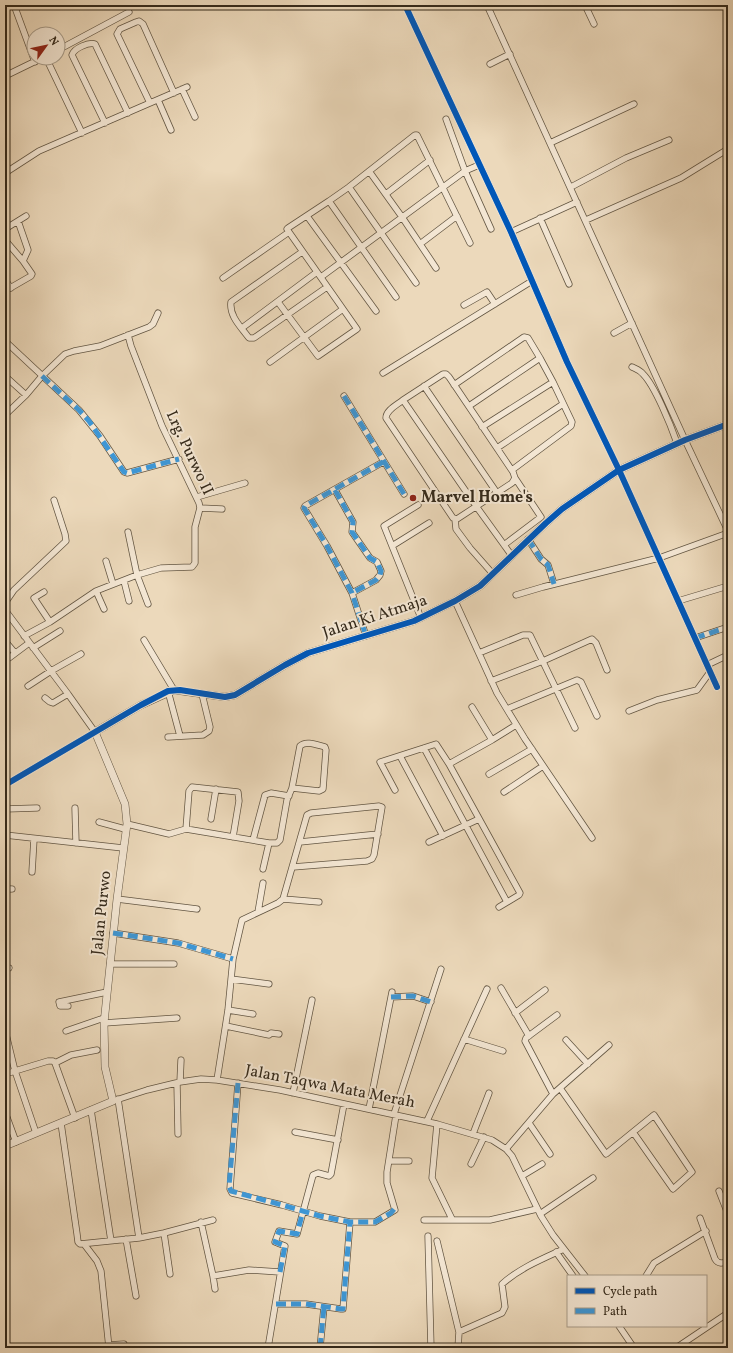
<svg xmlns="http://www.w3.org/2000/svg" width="733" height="1353" font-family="Vollkorn,serif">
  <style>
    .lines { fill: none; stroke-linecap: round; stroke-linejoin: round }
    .minor-casing { stroke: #635643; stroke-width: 7 }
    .tertiary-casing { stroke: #635643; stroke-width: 8 }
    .minor { stroke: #f3e6d3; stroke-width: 5.5 }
    .tertiary { stroke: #f3e6d3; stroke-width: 7 }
    .quiet { stroke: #3e96d4; stroke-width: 5; stroke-dasharray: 10 5; stroke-linecap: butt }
    .cycleway-casing { stroke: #f3e6d3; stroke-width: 8 }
    .cycleway { stroke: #0057b8; stroke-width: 6 }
    .poi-dot { fill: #8f2418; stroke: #f3e6d3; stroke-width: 1.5 }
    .labels { text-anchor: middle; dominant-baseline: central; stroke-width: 4; stroke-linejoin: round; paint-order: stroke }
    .street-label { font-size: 16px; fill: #352a1b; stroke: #f3e6d3 }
    .poi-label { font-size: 16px; font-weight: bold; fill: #352a1b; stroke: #f3e6d3; text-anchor: start }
  </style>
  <rect width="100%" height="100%" fill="#ecd9bb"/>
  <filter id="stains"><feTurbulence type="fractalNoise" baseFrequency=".005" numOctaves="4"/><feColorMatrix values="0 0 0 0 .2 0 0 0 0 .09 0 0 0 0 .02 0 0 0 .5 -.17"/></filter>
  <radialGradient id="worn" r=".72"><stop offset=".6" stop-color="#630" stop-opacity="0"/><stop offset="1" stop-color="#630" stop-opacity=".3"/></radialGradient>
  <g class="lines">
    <defs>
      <path id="minor" d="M14,5L35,62
        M405,5L511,232L567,362L619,470L717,687
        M487,5L685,440L728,531
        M585,5L594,24
        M58,50L129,12
        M49,64L82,133
        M490,64L510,54
        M5,76L42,58
        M182,89L195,117
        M158,100L171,130
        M150,103L117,34L120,29L136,22L139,21L143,24L174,93
        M446,119L465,171L491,229
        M105,123L72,55C74,48 89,42 95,44L128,113
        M550,143L634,104
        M369,171L402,217L436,268
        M5,173L39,151L187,87
        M349,187L415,135H417L470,243
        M571,187L626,158L669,140
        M386,194L430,160
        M329,201L349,187L416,283
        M307,216L376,311
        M540,218L569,284
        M586,220L681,178L728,149
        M5,229L26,216
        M289,232L287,229L288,228L329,201L396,297
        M511,232L577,202
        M5,240L23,261
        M420,244L457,216
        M302,252L231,302C229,316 241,327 249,338H254L327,287
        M321,277L465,171L479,165
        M223,278L289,232L357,329L318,356L278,302
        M5,280L11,288
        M5,291L31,276L32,274L23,261L28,250L18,221
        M464,305L487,292L495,304
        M242,328L317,272
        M614,333L632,323
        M5,341L79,410L100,436L124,472L127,473L179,459
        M270,362L343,309
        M632,367C636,369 640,370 643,374C655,386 671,426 677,443
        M383,373L532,281
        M5,376L26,395
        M454,385L524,337L528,338L540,358
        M424,386L497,493
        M344,396L404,494
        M403,400C397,405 386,410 386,418L453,518L457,519L512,483L515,478L513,472L449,377L446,374H443L403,400L476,506L512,556
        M469,406L540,358L553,382L482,427
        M5,415L26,395L42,376L65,354L74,351L100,346L149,327L153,324L158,313
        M497,448L563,404
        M512,470L571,426L572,422L553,382
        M335,490L353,522L352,532L370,558L377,562L381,571L380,575L376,580L352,593
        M197,497L245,483
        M418,505L384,526L421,618
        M200,508L222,509
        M455,519L456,529L470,548L493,574
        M128,532L137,575L148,604
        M528,539L541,559L548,565L554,584
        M504,545L541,517L515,478
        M392,546L429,523
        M106,561L113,584
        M124,581L129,601
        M96,591L104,609
        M44,592L34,598L50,622
        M516,595L543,587L659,558L728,533
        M455,601L497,693L525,739L592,838
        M678,601L728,586
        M5,603L14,590L66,541L65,534L54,500
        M5,610L68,694L95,732L5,785
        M24,636L50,622L96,591L137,575L161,568L192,567L195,563V527L200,508L199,503L162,426L131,346L128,335
        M366,636L352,593L327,546L304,508L305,506L383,462
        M695,638L728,627
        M144,640L174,690
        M5,641L15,653
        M33,648L60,631
        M479,653L523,635H530L575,728
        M9,658L29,643
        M707,665L728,655
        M491,681L543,661L592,639L596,643L607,670
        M28,686L51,671L81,654
        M168,691L180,736
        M45,698L50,702L53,703L68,694
        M472,707L492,740L516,725
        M507,709L577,680L581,682L597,716
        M629,711L657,700L697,690L710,672
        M168,737L203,735L209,731L210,727L202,694
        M424,748L507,902
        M400,756L443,836
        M449,764L520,893L519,895L499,907
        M489,774L532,749
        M395,790L380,762L436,744L449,764L492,740
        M504,792L543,766
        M75,808L76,843
        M5,809L37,808
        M211,819L216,789
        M99,822L125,829
        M127,824L169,834L186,829L269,843H277L280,840L287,800L292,788L300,746C306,740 317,745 325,747L326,750L323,789L319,791L292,788
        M186,829L189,791L192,787L238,792L239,801L233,837
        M5,835L123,848
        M253,840L265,795L271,793L289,796
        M300,842L378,834
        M429,842L479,819
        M263,869L269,843
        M32,872L34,839
        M5,889H12
        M117,899L197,909
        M283,899L319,902
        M258,912L263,883
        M113,933L178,943L233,959
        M110,964H174
        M5,967L9,968
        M231,979L269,984
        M501,988L529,1036
        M391,997L413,996L431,1002
        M68,1006H60L59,1002L107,992
        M228,1010L253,1014
        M515,1013L545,990
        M104,1023L177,1018
        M226,1026L269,1035L271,1033L279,1034
        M5,1030L15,1071L36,1133
        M66,1031L104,1018
        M464,1039L503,1051
        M566,1040L588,1064
        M55,1063L71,1055L97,1050
        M5,1074L48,1061H53L55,1063L75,1118
        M217,1080L228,1010L233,959L242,920L278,903L283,899L307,815L311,813L379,806L382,807L374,855L372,859L367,861L293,867
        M180,1082L181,1060
        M177,1083L178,1134
        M238,1083L230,1189L232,1193L282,1205L320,1216L350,1222H375L395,1210L387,1183V1172L396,1115
        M560,1088L606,1154L654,1115L692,1172L673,1189L633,1132
        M293,1093L312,1000
        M553,1094L609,1045
        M118,1099L139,1238
        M113,1101L147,1090L180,1082L201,1079L217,1080L280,1090L437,1124L492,1140L506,1149L512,1156L541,1216L553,1235L585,1276
        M369,1109L392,992
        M91,1110L111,1241
        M5,1112L16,1142
        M394,1114L441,969
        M427,1121L487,989
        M61,1123L77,1234L78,1242L80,1244L139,1238L164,1233L213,1220
        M529,1123L550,1154
        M437,1124L432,1178L452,1219
        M295,1132L338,1140
        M473,1134C478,1120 484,1107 489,1093
        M506,1149L553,1094L525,1041L526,1038L557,1015
        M389,1161H409
        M471,1164L484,1137
        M522,1176L542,1164
        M719,1191L728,1214
        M540,1214L593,1178
        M700,1218L715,1259C718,1264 723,1264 728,1261
        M424,1220H490L537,1209
        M201,1222L213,1276L249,1270L280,1272
        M164,1233L170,1274
        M428,1236L431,1348
        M126,1239L136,1296
        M437,1241L459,1332L458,1348
        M84,1244L97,1261L101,1271L109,1348
        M556,1252L573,1276
        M213,1276L215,1289
        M646,1276L654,1263L706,1231
        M276,1304H306L341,1309H343L350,1222
        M619,1326L634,1348
        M459,1332L502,1313L505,1307L502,1284C520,1268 542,1259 564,1249
        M108,1345L124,1344
        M268,1348L285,1246L275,1242L279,1231L297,1234L313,1175L318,1173L329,1176L331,1174L344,1104
        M320,1348L324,1307
        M676,1348L728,1313"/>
      <path id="tertiary" d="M5,1146L113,1101L105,1067L104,1023L117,899L127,824L125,804L95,732L141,705L174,690L225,697L235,695L285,665L308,653L414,621L455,601L480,586L546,523L562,509L619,470L685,440L728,424"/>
    </defs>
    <!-- minor casing -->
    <use href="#minor" class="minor-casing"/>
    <!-- tertiary casing -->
    <use href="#tertiary" class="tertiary-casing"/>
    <!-- minor -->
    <use href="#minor" class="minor"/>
    <!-- tertiary -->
    <use href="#tertiary" class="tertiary"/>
    <!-- quiet -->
    <path class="quiet" d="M42,376L79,410L89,421L124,472L127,473L179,459
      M344,396L404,494
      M335,490L353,522L352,532L370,558L377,562L381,571L380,575L376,580L352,593
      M528,539L541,559L548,565L554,584
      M366,636L352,593L327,546L304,508L305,506L383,462
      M695,638L728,627
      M113,933L178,943L233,959
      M391,997L413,996L431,1002
      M238,1083L229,1186L231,1191L282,1205L320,1216L350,1222H375L391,1213L395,1208
      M280,1272L285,1246L275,1242L279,1231L297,1234L303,1211
      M276,1304H306L341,1309H343L350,1222
      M320,1348L324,1307"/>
    <defs>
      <path id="cycleway" d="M405,5L511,232L567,362L619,470L717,687
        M5,785L141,705L168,691L180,690L225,697L235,695L285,665L308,653L414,621L455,601L480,586L546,523L562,509L619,470L685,440L728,424"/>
    </defs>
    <!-- cycleway casing -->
    <use href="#cycleway" class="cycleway-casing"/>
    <!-- cycleway -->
    <use href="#cycleway" class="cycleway"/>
  </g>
  <!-- markers -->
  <circle class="poi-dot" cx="413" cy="498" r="4"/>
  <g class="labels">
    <!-- street labels -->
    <g class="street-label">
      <text transform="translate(189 453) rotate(65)">Lrg. Purwo II</text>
      <text transform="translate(375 617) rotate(-18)">Jalan Ki Atmaja</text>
      <text transform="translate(102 913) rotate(-84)">Jalan Purwo</text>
      <text transform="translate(330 1087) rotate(11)">Jalan Taqwa Mata Merah</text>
    </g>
    <!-- poi labels -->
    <g class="poi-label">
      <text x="421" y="498">Marvel Home's</text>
    </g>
  </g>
  <!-- margin -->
  <rect width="733" height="1353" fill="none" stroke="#ecd9bb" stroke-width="20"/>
  <rect x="6" y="6" width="721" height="1341" fill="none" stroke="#352a1b" stroke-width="2"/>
  <rect x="10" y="10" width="713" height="1333" fill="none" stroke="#352a1b"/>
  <!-- legend -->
  <rect x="567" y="1275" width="140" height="52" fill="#f3e6d3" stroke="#a79b89"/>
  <rect x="575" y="1288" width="20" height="6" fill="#0057b8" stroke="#a79b89"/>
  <text x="603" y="1295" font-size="12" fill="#352a1b">Cycle path</text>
  <rect x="575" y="1308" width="20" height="6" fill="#3e96d4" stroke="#a79b89"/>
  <text x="603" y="1315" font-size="12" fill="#352a1b">Path</text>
  <!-- north arrow -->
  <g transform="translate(46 46) rotate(57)"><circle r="19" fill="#f3e6d3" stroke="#a79b89"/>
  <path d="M0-3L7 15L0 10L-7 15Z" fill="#8f2418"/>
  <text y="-6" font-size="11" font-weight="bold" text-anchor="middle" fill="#352a1b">N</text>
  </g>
  <rect width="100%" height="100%" filter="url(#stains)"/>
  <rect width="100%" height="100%" fill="url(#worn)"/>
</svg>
